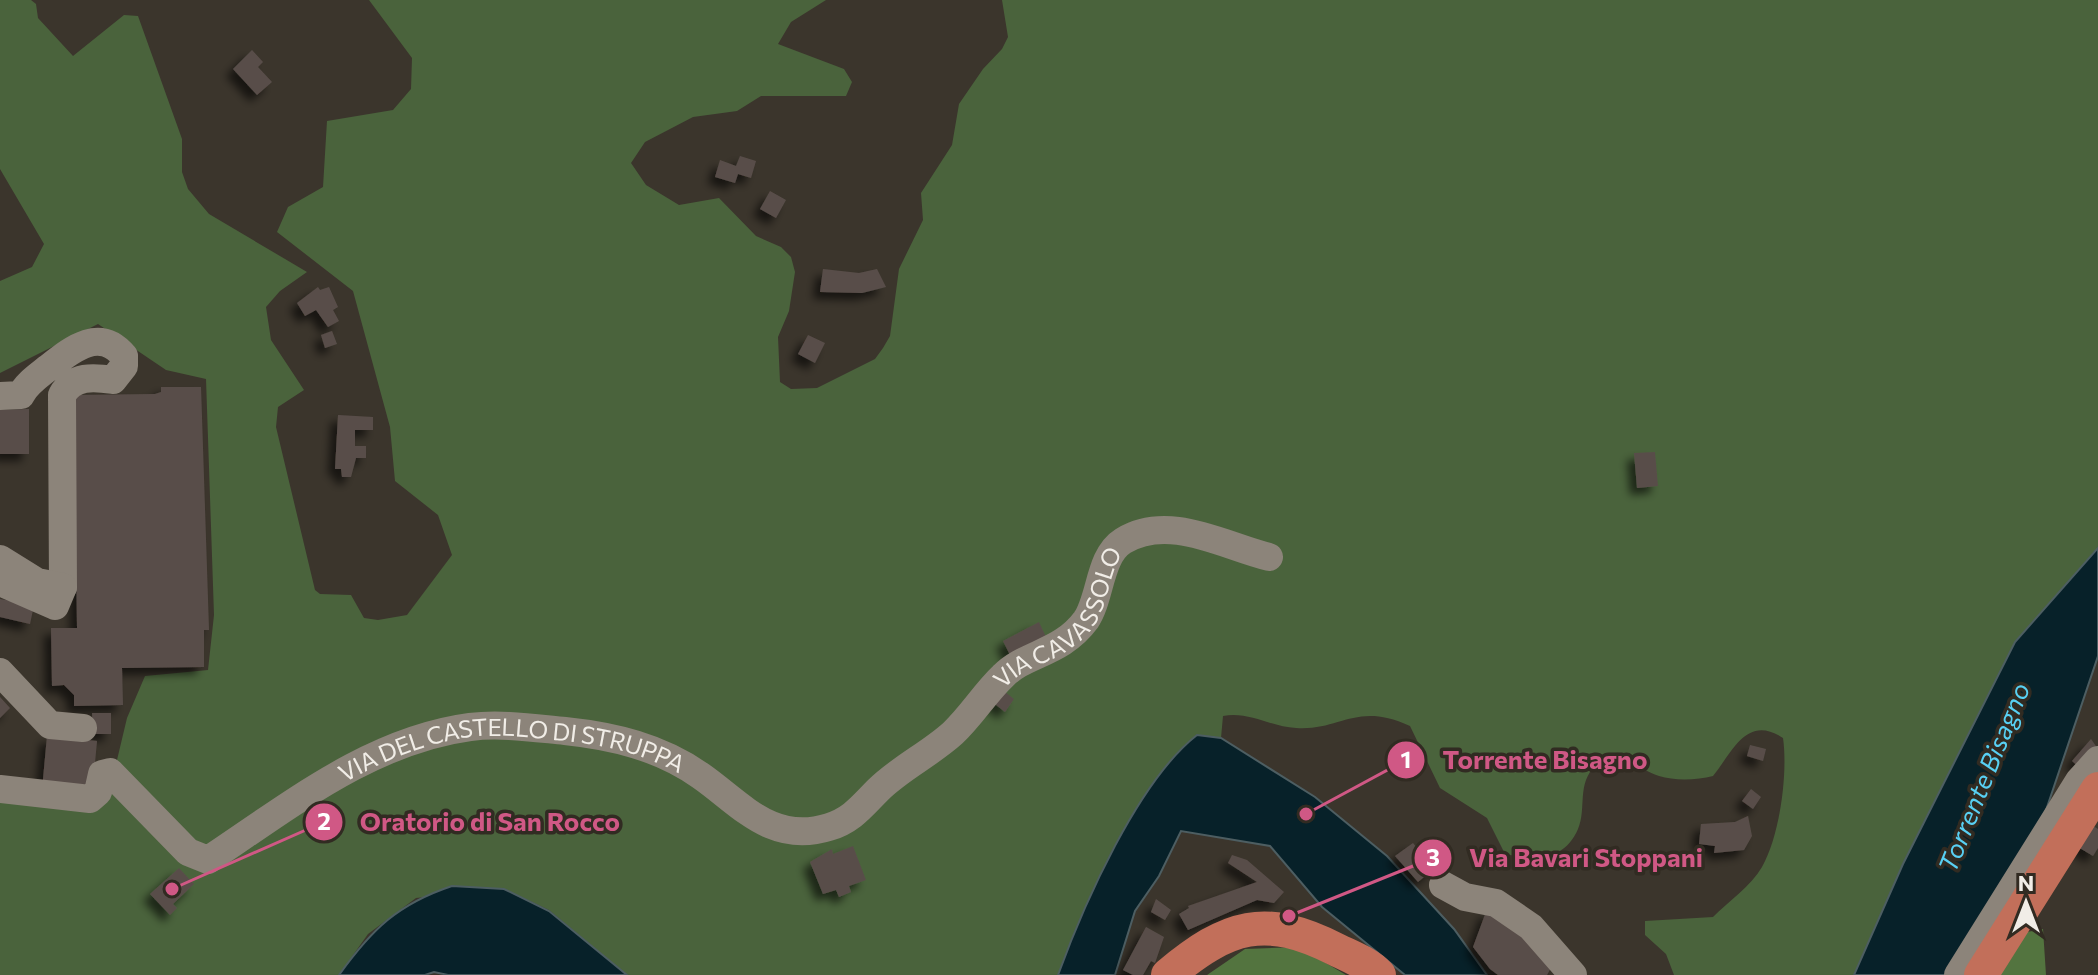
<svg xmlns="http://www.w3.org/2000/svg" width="2098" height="975" font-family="Commissioner,sans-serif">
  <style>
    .green { fill: #4a633c }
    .forest { fill: #53743f }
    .water { fill: #072129; stroke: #4d5e62; stroke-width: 2 }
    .building { fill: #594e4a; filter: url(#shadow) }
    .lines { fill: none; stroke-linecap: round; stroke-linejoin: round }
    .minor { stroke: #8c847a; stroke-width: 28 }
    .major { stroke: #c26f5a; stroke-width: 34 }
    .labels { text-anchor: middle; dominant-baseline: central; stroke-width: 7; stroke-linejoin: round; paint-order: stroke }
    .street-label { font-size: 24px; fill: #f1ede7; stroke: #312b22 }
    .water-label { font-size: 26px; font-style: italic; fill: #58d0f3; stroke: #312b22 }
    .leader { fill: none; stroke: #d05885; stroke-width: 3 }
    .callout-dot { fill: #d05885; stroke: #312b22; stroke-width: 3 }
    .mark-label { font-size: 24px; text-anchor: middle; font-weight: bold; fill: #fff }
    .callout-label { font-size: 26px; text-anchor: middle; font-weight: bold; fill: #d05885; stroke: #312b22; stroke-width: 7; stroke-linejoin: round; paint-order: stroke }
  </style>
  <defs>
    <filter id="shadow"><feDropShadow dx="-7" dy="7" stdDeviation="4" flood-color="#0009"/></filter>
  </defs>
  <rect width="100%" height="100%" fill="#3b352c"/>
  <!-- green -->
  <path class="green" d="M0,0H31L36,4L38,18L73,56L124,15L138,16L182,139V172L188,189L209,214L307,272L280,291L266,307L271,340L304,390L278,407L276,427L315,590L320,594L351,595L364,618L378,620L407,615L452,555L438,515L395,481L390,427L353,291L277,232L288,207L323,187L327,121L393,110L411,89L412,58L369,0H826L791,22L778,44L844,69L852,82L846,96H761L737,111L693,117L645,142L631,163L646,185L679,205L719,198L756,236L781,247L791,257L795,272L789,311L778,337L780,382L791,389L817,388L875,359L883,348L890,336L899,269L923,220L921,193L952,145L959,104L983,69L1002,49L1008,37L1002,0H2098V548L1947,780L1903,864L1854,975H1674L1666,954L1645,935V921L1713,917C1728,902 1751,886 1762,867C1780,835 1788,773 1783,738C1747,714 1733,751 1713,776C1697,780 1675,781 1659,776C1640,770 1615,747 1596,765C1576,784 1587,808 1578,829C1564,862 1533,860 1505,854L1487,818L1440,788L1410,726C1356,701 1341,731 1296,728C1271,727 1249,711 1223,716L1221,738L1197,735C1138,781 1084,904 1058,975H627L549,910L504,889L416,898L368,934L339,975H0V794L112,781L127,718L145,676L208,670L214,615L206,379L166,370L98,324L0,373V281L32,267L44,244L0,169Z"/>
  <!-- forest -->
  <path class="forest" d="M2043,929L2046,975H2000L2027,932Z
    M1299,947L1346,975H1207L1245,949Z"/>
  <!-- water -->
  <path class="water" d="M2098,548V656L2041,825L1952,975H1854L1903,864L2015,642Z
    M1197,735L1221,738L1315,797L1387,856L1454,929L1487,975H1405L1322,907L1270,846L1181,831L1159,876L1135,911L1115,975H1058C1084,904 1138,781 1197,735Z
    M452,886L504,889L549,911L627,975H448L434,972L425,975H339C372,929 398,904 452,886Z"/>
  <!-- building -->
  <path class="building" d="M252,50L263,62L258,67L272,82L257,95L233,69Z
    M740,156L756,161L751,178L738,174L735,183L715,177L720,160L736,166Z
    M770,191L786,200L776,218L760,209Z
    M823,269L859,273L877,269L886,287L862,293L820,292Z
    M318,287L320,290L329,287L338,307L333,310L339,321L328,327L316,310L305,316L297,303Z
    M332,331L337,344L325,348L321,335Z
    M808,335L825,343L815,363L798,354Z
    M161,387H201L209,630H204V667L122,668L123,705L74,706V695L64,685L52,686L51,628H77L74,395L155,394L161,392Z
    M29,409V454H0V410Z
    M338,415L373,417V430H355V446H366V458H356L351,477H342L341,469H335Z
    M1655,452L1658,486L1637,488L1634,453Z
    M0,599L34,605L30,624L0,617Z
    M1039,622L1048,641L1012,659L1003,641Z
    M1000,688L1014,699L1005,712L991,701Z
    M0,697L10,708L0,718Z
    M92,713H111V734H93Z
    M47,736L97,741L92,795L42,790Z
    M2091,739L2098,749L2081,769L2072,761Z
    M1750,745L1766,749L1763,761L1747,756Z
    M1751,789L1761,797L1753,809L1742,801Z
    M1748,816L1752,836L1744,850L1714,853L1715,846L1699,844L1701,824L1735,822Z
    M2090,824L2098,829V848L2093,856L2078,847Z
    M1413,843L1434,869L1418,882L1395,856Z
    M853,846L866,880L849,886L851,892L839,897L836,890L823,894L810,862L832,849L833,854Z
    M1232,855L1247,860L1284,892L1274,903L1257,900L1188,930L1179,914L1189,908L1188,906L1257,882L1228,863Z
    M179,868L194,884L173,904L177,908L170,915L150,894Z
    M1156,899L1171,910L1165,920L1151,912Z
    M1487,909L1529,938L1553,964L1547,975H1498L1490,969L1473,947Z
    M1146,927L1164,937L1155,963L1151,961L1143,975H1133L1123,970Z"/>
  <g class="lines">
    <!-- minor -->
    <g class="minor">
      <path d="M0,396L21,395C26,384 38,376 48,368C71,350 99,326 124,356V366L113,380C94,377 73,375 62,395L63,587"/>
      <path d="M0,559L37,582L63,587L55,606L0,582"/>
      <path d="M0,672L50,725L83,728"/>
      <path id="s1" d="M0,789L90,799L98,792L102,774L110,772L188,852L208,860C288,807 371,740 470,727C500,723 534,728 565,731C613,736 660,747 701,776C741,804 772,845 829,827C852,820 862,806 878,790C900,768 930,754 953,733C972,715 985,693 1003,676C1025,653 1061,654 1086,620C1101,598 1099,556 1123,541C1169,513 1224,546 1269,557"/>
      <path d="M1443,885L1465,897L1496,903L1531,927L1573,975"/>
      <path d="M1958,975L2079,781L2098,760"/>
    </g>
    <!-- major -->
    <path class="major" d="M1168,975C1228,925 1265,913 1337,950C1351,957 1368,963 1379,975
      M1981,975L2098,789"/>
  </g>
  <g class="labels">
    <!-- street labels -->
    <g class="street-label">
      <text stroke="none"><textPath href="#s1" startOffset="1260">VIA CAVASSOLO</textPath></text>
      <text stroke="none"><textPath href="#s1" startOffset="598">VIA DEL CASTELLO DI STRUPPA</textPath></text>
    </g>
    <!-- water labels -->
    <g class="water-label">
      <text transform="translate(1983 777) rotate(-68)">Torrente Bisagno</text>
    </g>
  </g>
  <!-- callouts -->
  <path class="leader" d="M1306 814L1406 760M172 889L324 822M1289 916L1433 858"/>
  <g class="callout-dot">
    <circle cx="1306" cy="814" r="8"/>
    <circle cx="172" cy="889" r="8"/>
    <circle cx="1289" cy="916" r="8"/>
    <circle cx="1406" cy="760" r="20"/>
    <circle cx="324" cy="822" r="20"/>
    <circle cx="1433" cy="858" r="20"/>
  </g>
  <g class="mark-label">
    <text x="1406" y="768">1</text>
    <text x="324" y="830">2</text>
    <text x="1433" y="866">3</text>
  </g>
  <g class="callout-label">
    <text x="1545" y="769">Torrente Bisagno</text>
    <text x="490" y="831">Oratorio di San Rocco</text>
    <text x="1586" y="867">Via Bavari Stoppani</text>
  </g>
  <!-- north arrow -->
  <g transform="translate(2026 903)" stroke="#312b22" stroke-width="6" paint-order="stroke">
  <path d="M0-6L14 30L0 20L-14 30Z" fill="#f1ede7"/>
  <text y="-12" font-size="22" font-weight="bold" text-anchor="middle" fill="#f1ede7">N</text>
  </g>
</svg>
